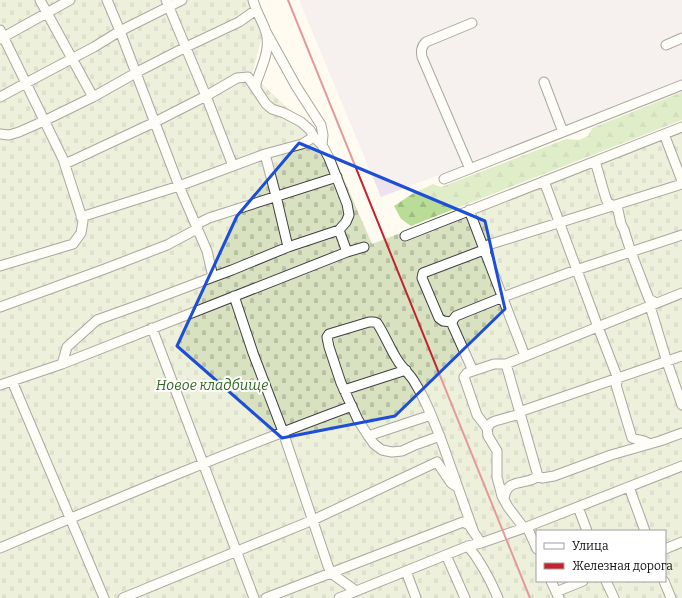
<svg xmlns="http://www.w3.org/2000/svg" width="682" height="598" font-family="Bitter,serif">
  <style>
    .industrial { fill: #ece3ed }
    .forest { fill: url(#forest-firs) }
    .cemetery { fill: url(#cemetery-stones); fill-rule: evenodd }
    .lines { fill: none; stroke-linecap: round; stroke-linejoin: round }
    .minor-casing { stroke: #414141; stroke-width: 11 }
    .minor { stroke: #fff; stroke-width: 9 }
    .rail { stroke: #c32231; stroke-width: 2 }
    .marked { fill: none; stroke: #1d4ed8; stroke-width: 3; stroke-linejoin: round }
    .labels { text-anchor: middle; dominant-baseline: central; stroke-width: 4; stroke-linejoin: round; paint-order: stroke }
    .park-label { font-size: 14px; font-style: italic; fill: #30681c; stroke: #fff }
  </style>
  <defs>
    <pattern id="forest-firs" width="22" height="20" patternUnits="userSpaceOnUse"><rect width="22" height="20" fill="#b9dc97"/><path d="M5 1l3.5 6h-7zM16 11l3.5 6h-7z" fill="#9ebc81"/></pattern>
    <pattern id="cemetery-stones" width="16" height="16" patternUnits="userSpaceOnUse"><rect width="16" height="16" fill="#d8e2c0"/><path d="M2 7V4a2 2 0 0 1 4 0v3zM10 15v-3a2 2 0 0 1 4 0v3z" fill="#b8c1a4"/></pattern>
  </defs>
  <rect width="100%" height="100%" fill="#fffbf0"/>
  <!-- industrial -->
  <path class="industrial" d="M299,0H682V83L381,197Z"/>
  <!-- forest -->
  <path class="forest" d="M682,92V120L411,226L401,219L394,206L412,194L433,184L441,187L566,139L579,140L588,136L592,128Z"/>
  <!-- cemetery -->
  <path class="cemetery" d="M0,0H257L262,36L252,75L330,147L372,244L682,124V598H0ZM537,531H665V581H537Z"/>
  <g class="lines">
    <defs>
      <path id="minor" d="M40,0L93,97
        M107,0L120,31L179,186L207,251L213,277
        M253,0C256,11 261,19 265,29C272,47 262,66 256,83V89
        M0,30L63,159L83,221L81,233L73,244L0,266
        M265,30L296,86L321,125L323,135L322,145
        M0,39L70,0
        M666,45L682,38
        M544,82L563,132
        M0,97L26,83L94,47L120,31L182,0
        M0,134L9,135L19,132L44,121L93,97L141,70L186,47L239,22L256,10
        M664,134L682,181
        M265,154L276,196L288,247
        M595,161L606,199L608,203L614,206L618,210L621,224L624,230L631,252L649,299L656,303
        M65,164L155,122L206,96L166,0
        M233,166L206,96L237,78L248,77L266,104L272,109L284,113L301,122L310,130L314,137L322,145L329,158L347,204L349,215L346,222L339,230L347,252
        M470,169L422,57C421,51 421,47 426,42L472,23
        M444,179L682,85
        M544,181L598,327L618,379L616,385L632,438L644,441L650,444
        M469,210L525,356
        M81,217L179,186L265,154L302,144L314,137
        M405,236L682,127
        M234,296L253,353L282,429L328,566L331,573L356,591
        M650,306L667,362L682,405
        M0,307L102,270L167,245L197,229L199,223L209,218L337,177
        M452,322L443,321L439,318L422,278L423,273L481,251L485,252L488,245L682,184
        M152,328L254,598
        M62,364L347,252L364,247
        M506,364L538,476
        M473,371L452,324L453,320L456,316L503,297L576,270L682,235
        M12,381L104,598
        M0,385L62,364L67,347L97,320L147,302L213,277L232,270L288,247L339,230
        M344,390L406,370
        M519,412L682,356
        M487,428L491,423L495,421L520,414
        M368,436L431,415
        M440,436L415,445L402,451L392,452L382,450L374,444L367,434L358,420L341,383L329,347L327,337L329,334L369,322H374L377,323C385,335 390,349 398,361C403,369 411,375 415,383C427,402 435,424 443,445L473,530
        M629,487L645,531
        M504,500C506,476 525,487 538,476L542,478L554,476L611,455L660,441L682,433
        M578,507L587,531
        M527,527L537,549
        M524,528L508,507L502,496L497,477V451L488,436L487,428L477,415L464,377L467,373L494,364H506L682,293
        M468,546C481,562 490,579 498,598
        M0,548C116,499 233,450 352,406
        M665,549L682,542
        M446,555L465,598
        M406,571L416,598
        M551,581L559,598
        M606,581L614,598
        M664,581L671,598
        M556,592L583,581
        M123,598L313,520L437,462L451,483L457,487
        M266,598L463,522L469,525L481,543
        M339,598L468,546L481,543L524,528L682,466"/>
    </defs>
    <!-- minor casing -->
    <use href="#minor" class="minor-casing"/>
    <!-- minor -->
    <use href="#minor" class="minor"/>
    <!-- rail -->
    <path class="rail" d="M288,0L530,598"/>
  </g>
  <!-- marked area -->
  <path d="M0 0H682V598H0ZM299,143L485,221L505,309L395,416L282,438L177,346L237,216Z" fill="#fffbf0" fill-opacity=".55" fill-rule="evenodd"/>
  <path class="marked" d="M299,143L485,221L505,309L395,416L282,438L177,346L237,216Z"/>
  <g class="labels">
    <!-- park labels -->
    <g class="park-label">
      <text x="212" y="385">Новое кладбище</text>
    </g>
  </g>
  <!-- legend -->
  <rect x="536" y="530" width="130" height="52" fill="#ffffff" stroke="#9f9f9f"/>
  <rect x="544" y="543" width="20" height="6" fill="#ffffff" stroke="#9f9f9f"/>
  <text x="572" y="550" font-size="12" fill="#0e0e0e">Улица</text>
  <rect x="544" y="563" width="20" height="6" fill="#c32231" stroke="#9f9f9f"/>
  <text x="572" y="570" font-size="12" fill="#0e0e0e">Железная дорога</text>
</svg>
